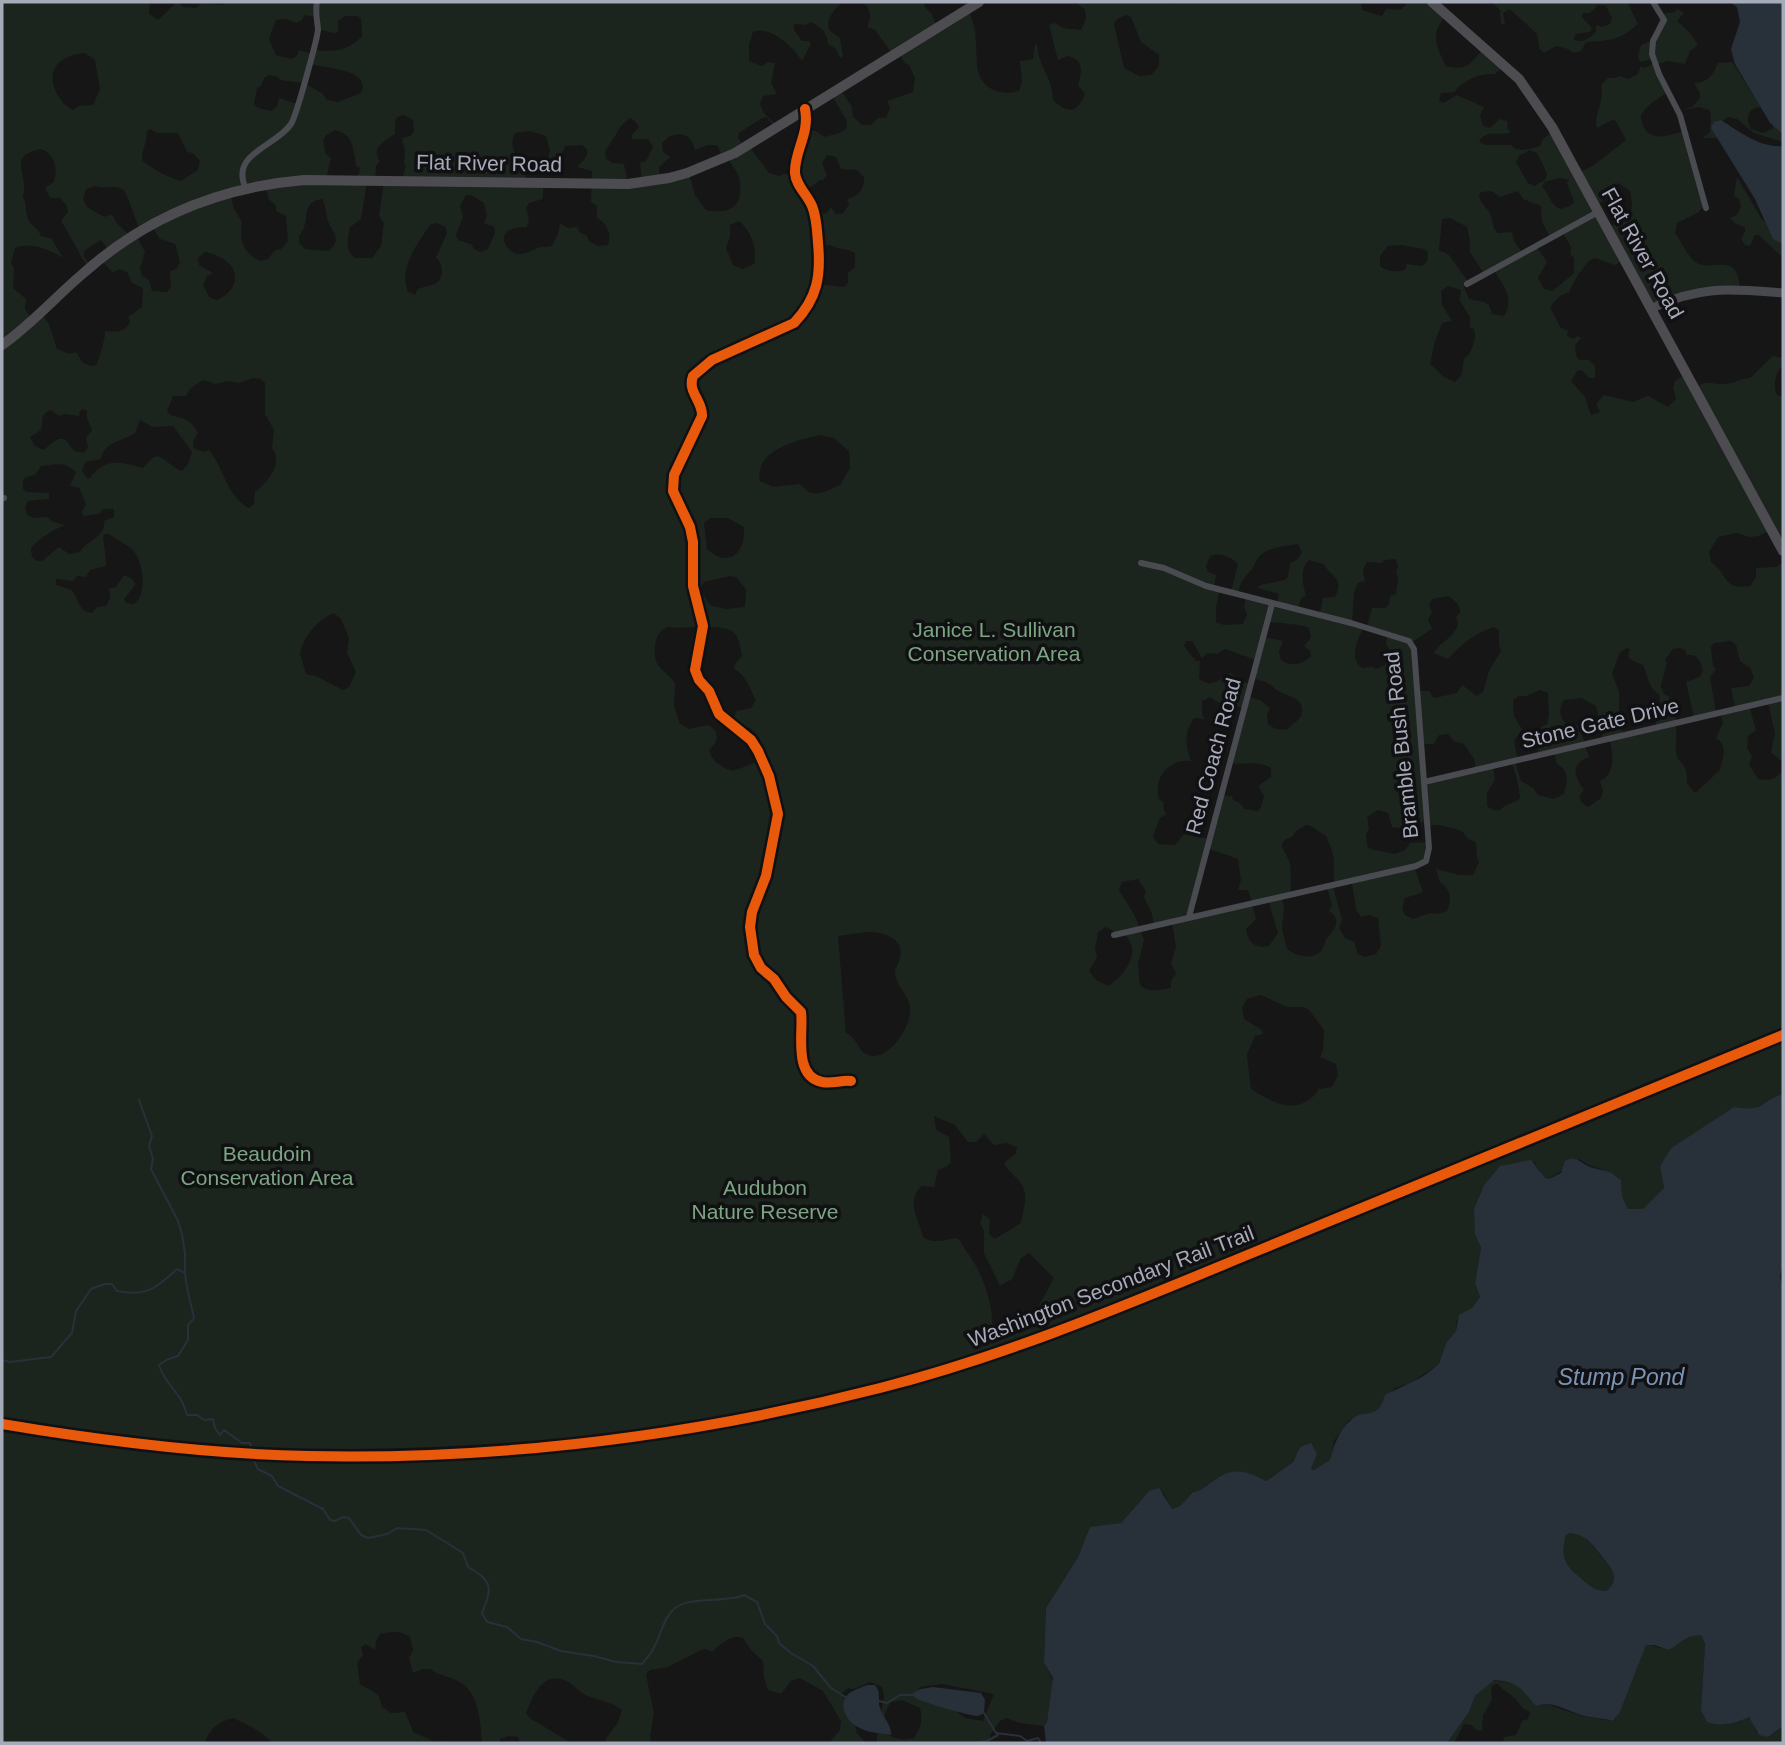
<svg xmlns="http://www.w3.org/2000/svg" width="1785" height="1745" font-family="Helvetica,sans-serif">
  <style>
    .green { fill: #1c241e; fill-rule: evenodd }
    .water { fill: #28303a; fill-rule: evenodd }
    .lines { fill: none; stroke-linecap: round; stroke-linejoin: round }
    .stream { stroke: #28303a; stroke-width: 2 }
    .street { stroke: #4a4b50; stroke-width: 6 }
    .secondary { stroke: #48494e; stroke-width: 9 }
    .primary { stroke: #4d4d51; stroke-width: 10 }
    .cycleway-casing { stroke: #111013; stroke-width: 15 }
    .cycleway { stroke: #e8590c; stroke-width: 10 }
    .labels { text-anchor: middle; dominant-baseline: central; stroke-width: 7; stroke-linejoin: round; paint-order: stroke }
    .street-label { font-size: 21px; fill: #a6aab9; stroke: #111013 }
    .park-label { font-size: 21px; fill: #7ba682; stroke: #111013 }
    .water-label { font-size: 23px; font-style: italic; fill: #7a94b7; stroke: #111013 }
  </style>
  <rect width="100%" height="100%" fill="#161617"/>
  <!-- green -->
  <path class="green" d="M2,2H150L149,14L158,20L177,2L183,7L196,8L201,3L223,5L226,2H842C834,11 826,17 829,30L840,38L843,56L840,58L836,49L828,44C827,33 822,27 811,22L805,25L794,24V30L802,41H809L811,44L802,61C793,47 770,25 753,32L749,45V61L762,66L768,62L775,63L771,83L777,94L763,96L760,104L764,113L777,126L775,128L767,117L762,118L739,133L738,137L743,146L749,145C755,156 762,162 769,173L779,176L785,174L795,175L806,130L816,131L824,137C832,135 839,134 846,129L847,121L831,94L840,89L852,107L853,117L862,125H871L878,118H886L890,108L887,101L913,92L915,78L909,65L905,63L898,52L893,55L875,30L867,27C872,18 871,7 862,2H924V6L931,13L937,27L968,10C980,33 974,49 978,71C982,90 1003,96 1019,91L1022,82L1020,61L1033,59L1035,45L1037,44C1039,70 1052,74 1053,100C1067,113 1076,115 1085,94L1078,85C1082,72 1084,60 1068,56L1058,60L1049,25L1055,23L1063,28L1081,30L1086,19L1085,9L1078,5V2H1169L1174,4L1182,2H1361L1362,10L1382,16L1386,9L1401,10L1408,2H1432L1447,15C1429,33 1436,46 1446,66C1469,72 1470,62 1485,48L1505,66L1495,74C1478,73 1464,80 1454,92L1441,93L1439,100L1443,103L1457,95L1484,107L1480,116L1483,126L1490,128L1500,119L1507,121L1508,129L1511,132C1500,137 1486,128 1479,142L1486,145H1511C1517,153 1532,149 1540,146L1543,139L1554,131L1579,173L1594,165L1626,140L1616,121L1612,120L1597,128C1593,115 1605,103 1601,85L1608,78H1616L1620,76L1629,79L1638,74L1641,66L1644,68L1655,63L1653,59L1640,62L1638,56L1641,45L1653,40L1661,14L1675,12L1677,9L1684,13L1677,21L1690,33L1698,45L1690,51L1685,64L1668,61L1658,64L1669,91C1661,97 1649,103 1643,112C1640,117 1641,118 1642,123C1649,144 1668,135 1685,131L1704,206L1697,213L1677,223L1675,233C1681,241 1687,255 1694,261C1710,275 1738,248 1740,289H1708L1652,308L1624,260L1615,265L1595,258L1590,260C1581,270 1575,279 1569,292L1560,296L1550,307L1560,327L1568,331L1567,336L1573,339L1577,336L1581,338L1575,345L1576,355L1579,360H1589L1595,366V378H1589L1583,371L1578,370L1571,381L1585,397L1591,415L1600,412L1596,404L1604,395L1633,402L1648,396L1668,407L1676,399L1673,388L1675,381L1687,373L1695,387C1712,379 1710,385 1726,384C1733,383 1740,379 1750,378L1773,356L1783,358V366C1775,371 1773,387 1777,395L1783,397V550L1771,530L1759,536L1749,537L1737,533L1718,537L1709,552L1711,562C1729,574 1721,590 1750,586L1756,577V568L1776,567L1783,562V767L1781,761L1771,752L1775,733L1768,703L1749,705L1756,730L1748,736L1747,748L1752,756L1749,764L1758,779C1769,781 1780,779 1783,767V1094C1758,1101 1768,1112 1734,1107L1671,1148L1660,1166L1664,1188L1643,1209H1628L1622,1196L1621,1180C1607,1167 1593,1170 1579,1159L1549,1179H1545L1534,1162L1490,1177L1480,1193L1475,1234L1481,1248L1475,1283L1480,1297L1472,1309L1457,1320L1456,1331L1446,1343L1439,1364L1410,1383L1395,1388L1375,1413L1349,1420L1334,1441L1331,1460L1314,1470L1311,1469L1312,1464L1300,1447L1293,1462L1265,1481C1252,1473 1237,1468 1222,1475C1211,1480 1205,1491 1193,1492L1180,1506L1171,1509L1164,1493L1149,1491L1121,1523L1090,1528L1078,1557L1046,1608L1044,1663L1053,1681L1047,1722L1044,1726L1020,1723L1006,1718L1000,1721L990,1735V1743H876L884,1696L882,1687L870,1682L854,1689L848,1688L841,1694L851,1709L857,1733L866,1743H829L840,1730L841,1721L823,1691L800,1678L791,1681L781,1694L768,1690L764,1677L763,1661L751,1650L743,1638C730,1634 722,1644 712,1652L705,1649L699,1651L668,1667L650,1670L646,1674L654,1714L650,1735L651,1743H606L605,1740L618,1722L622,1710C611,1701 598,1701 586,1695C579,1692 574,1685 568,1682C543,1669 534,1694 526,1713L530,1718L571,1743H520L518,1737L508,1736L500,1739V1743H482C480,1721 480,1691 456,1680C447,1676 438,1675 430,1669H423L413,1673L409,1658L413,1650L410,1637C400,1630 393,1631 380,1634L376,1642L375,1650L366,1644L361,1647L363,1655L357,1663L360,1684C373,1693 379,1689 382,1707L391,1713L405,1712L413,1732L435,1742L448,1741L450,1743H272C264,1732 246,1724 233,1718C219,1722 209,1728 205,1743H2ZM305,15L316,17L318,29L333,33L338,32V21L345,16H358L361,19L362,36C350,50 330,54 314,49L312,54L299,50L296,57L291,59L276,55L269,39L276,20L287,19L296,23L302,20ZM1126,15L1131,17L1141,42L1159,55V66L1151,75L1139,76L1124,68L1114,24L1117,19ZM85,53L95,60L100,89L93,105L79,106L73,110C66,107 61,101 57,94C44,69 61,55 85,53ZM310,64C325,68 372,69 361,93L338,102L327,100L323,94L304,83ZM269,75L278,77L280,80L303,83L297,104L279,98L277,106L272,111L258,108L254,104L257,88L261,86L264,78ZM404,115L413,120L414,131L411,136L402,138L405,150L404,165H406L402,180L384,181L379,216L384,223L381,246L372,258H355C344,249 348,239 350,227L361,219L367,181L375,180L376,166L380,161C370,149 385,140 395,134V123L397,117ZM630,118L636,122L639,127L632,135V139H648L653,147L646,161L640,163L642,182L628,183L624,164L613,163L606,159L605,151C615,139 617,127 630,118ZM151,129L157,133H178L187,152L193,153L200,161L198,170L181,181C171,179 149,167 142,160C142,149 147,143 147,131ZM335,130C356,135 352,151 357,167L360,168L357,180L326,179L331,158L326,154L323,141L326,135ZM530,131L546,136L550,150L545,168L550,173L557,155L562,154L565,146L582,145L587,149C588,160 582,160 577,167L592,171L591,202L597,206V218C608,224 612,235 608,245L598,246L589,241L587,236L579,232L578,227L568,228L560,223L559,231L552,246C549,247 545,247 541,247C535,248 527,254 521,254C505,255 490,226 527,227L529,219L526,208L529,203L543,199V185L527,183L524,169L526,162C514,156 509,146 515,133ZM679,134C690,136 692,140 695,150L708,145H717L723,158L728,157C730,163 733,166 736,171C740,177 741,186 740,193C738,212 722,213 706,210L695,195L689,174L660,178L659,167L670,157L663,152L662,143L670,136ZM41,149C55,154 58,168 54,182L45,188L50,198H60L67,206L68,212L61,221C71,236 78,253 88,267L91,266L83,255L85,250L101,240L109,251L101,260L113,273L119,269L127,272L132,283L143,288L142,307L128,317L130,322C124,333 117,332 105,331C106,335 99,361 96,365L91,366L83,363L76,352L70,354L57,349L49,324L42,314L31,318L25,309L26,299L13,288L14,269L11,263L15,248C31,241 50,250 63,258L52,239L41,236C38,228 33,227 29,221C25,213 27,204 23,196C29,173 6,156 41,149ZM1530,150L1537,153L1547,174L1545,180L1534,186L1528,183L1516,162L1519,156ZM827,155L836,157L841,169L857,170L864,177C864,190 860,195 847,199L849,205L842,214H836L831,207L827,213L816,215L805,191L820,180H823L827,175L822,163ZM1560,178L1569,180L1567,183L1574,202L1570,206L1561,209C1549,205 1550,193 1542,187L1544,182ZM1618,183L1630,191C1635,217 1631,216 1608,228L1596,206C1606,199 1609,190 1618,183ZM95,186C104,189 114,185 122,189C128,192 135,221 140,229L151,225L160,239L175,244L180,262L176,269L170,271L171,287L167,292L152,291L149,280L142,276L140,268L145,252L136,235L130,236L116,222L112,214L104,217L87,207L83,199L86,189ZM266,186L268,198L276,206V211L286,216L288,241L281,249L275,250L268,259L260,261C243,253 239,240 242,222L234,209L230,193ZM1492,191L1500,197L1518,191L1523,199L1541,206L1542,222L1550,237L1563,233L1571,247L1570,254L1574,258V273L1553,291L1544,289L1538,278L1547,262L1537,247L1523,253L1515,243L1512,232L1498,233C1491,226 1494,225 1491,216C1489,208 1480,205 1479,195L1481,192ZM466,195H471L484,203L487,216L484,223L494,227L495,233L488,249L481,252L474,249L471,244L458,240L456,235L463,217L460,206ZM322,199C327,206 325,214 328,221C333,233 342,239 329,251L305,249L299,243V236C312,222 299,202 322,199ZM1450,218L1467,227L1470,241V252L1484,274L1494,270C1503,286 1515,297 1504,316L1492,314L1489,305L1484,302L1469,299L1464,287L1469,283L1449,255L1439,250L1442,219ZM738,221C750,227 758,251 754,264L743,269L733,265L726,248L730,237V225ZM437,223L445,227L447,233L436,258C443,262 445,279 435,284C432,285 423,287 418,289L415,295L408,292C398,268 417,244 431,224ZM830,245C838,250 847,248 855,253V267L848,273V283L844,287L818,284L820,247ZM1401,245L1424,249L1428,252L1427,262L1422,266L1407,264L1405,270C1396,273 1387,271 1380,266V256L1388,246ZM205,252C236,257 248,285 217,300L209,297L203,285L207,276L213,273L199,265L198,258ZM1448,286L1461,290L1460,301L1470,317V327L1474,329C1477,339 1472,353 1464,359L1462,374L1455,382L1444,377L1430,364L1435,341L1442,323L1452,321L1442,305L1441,291ZM253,378L261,379L265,383V414L274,430L272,448C284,464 268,481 255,492L254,504L249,508C227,497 224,468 209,450L203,452L194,448L193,442L198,433C192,420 184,418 170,415L167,411L173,396H186L190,389L203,380L216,384L229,381L239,383ZM83,409L87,411V418L92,430L86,438L88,447L85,452C67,455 72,437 59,439C54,440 48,447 43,450L35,446L30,437L41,430C44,421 39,414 51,410L59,416L65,414L79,416L80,411ZM140,420L153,427L173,426L192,452L188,464L182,471C173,468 167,460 158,456L152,458L143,468C121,462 105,457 90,478H87L82,471L85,462L101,459C105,441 121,442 135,433ZM819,435L834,438L849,451L850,468L840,485C825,491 813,501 800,484L773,487L760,481C754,450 796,441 819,435ZM58,464L66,465L76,472L70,486L79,488L86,504L82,512L83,516L99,514L103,509H114V517L104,521C106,538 87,539 80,552L69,554L59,547L42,561H36L32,557L31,548C41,537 53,530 65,525L51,521L48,517L34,518L27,515L25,508L28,501L49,499V493L27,492L23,489V480L26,477L35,475L41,466ZM711,518H728L744,527C746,553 729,569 707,549L704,523ZM104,534H109C116,540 125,543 132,549C143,560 148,593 134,604L126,603L124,599L136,584L132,579L124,575L116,587L109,589L110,598L106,606L97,607L92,613C78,611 79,600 72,590L56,585V579L73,581L77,576L86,577L90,570L106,566C107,555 102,542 104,534ZM1298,544L1302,552L1297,560L1290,563L1288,577L1285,580L1260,585L1258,588L1279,594L1277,604L1246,597L1244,608L1247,614L1243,624L1224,625L1216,622V607L1220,589L1214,587L1216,575L1208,572L1206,566L1210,556C1220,552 1231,557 1238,564L1231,592L1238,593C1242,578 1243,580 1252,569C1255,566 1255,562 1257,559C1267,546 1283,547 1298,544ZM1396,559L1398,566L1396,573L1398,579L1396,594L1390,596L1389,604L1385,608H1372L1367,627L1388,633L1386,644L1391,653L1385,665L1376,669L1372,667L1362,668C1348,656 1358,641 1364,626L1352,623L1354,592L1358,583L1365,581L1363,570L1367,562L1381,563L1385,560ZM1309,560L1324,564C1330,577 1345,577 1335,597L1323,598L1320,614L1298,609L1301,598L1306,596C1303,586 1299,568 1309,560ZM730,576L736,577L746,589L745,607L725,609L710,605L700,589L704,582ZM1448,596C1455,600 1460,605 1460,613L1456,617L1458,623C1455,638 1440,641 1434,653L1448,659C1461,644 1474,634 1494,627L1499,630V645L1501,651L1489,671L1483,692L1477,696L1462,685L1457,693L1434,698L1429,691H1418L1412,642L1432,629L1428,619L1432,612L1429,605L1432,599ZM334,613L341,619L349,638L347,653L356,672L349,687L343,690L316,676L306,674L300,654C304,636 317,620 334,613ZM1267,622C1282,624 1295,623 1309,628L1311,638L1304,646L1310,651L1311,656C1303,665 1290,667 1281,660L1279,652L1283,641L1264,637ZM667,627C683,630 727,622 735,634C739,639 741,649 742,656L735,664L734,669C747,676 749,688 756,700L751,708L737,711L733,719C752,728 763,735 765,756L754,763L733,771C721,767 713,763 709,750C719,741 720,732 708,725L689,729L680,724L674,706L675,683C664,668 652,668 655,645C657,635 659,632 667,627ZM1186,641H1192L1202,658L1207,653L1217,654L1225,649L1256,660L1252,678C1258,680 1265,681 1269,684C1273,686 1274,689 1278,691C1287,696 1305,698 1302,713C1301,720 1292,723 1288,729C1280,731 1274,729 1268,724L1267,715L1270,708L1260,700L1248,697L1250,685L1230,673C1218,679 1212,690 1199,678L1200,661H1196L1184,646ZM1731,641L1736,645L1740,661L1750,668L1754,677L1749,686L1731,688L1735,708L1720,713L1723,723L1716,738C1729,746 1722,758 1720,770L1695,793L1687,783C1688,760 1677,765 1676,752C1675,742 1678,734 1675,723L1677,722L1673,707L1669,703V696L1664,694L1661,686C1662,682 1666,666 1667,664L1665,660L1673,649L1680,648L1685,650L1687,655C1698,654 1700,660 1703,670L1700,677L1686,682L1694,718L1716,712L1710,677L1716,669L1713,666L1711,647L1714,643ZM1627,648L1630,649L1628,656L1631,660L1643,665C1648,675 1648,688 1659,694L1661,709L1655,715L1657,727L1623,734L1619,711V692L1612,674L1620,652ZM1540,690L1548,693L1549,715L1547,724L1541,727L1543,736L1536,742L1539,754L1554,752L1557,764C1570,770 1567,783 1564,794L1554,799L1538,795L1533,788L1521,781L1515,762L1518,760L1514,741L1522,729L1514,716L1513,700L1519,696H1526ZM1210,697L1219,703L1243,708L1230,763C1244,765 1259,760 1271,768V777L1258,786L1264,796L1261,807L1258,811L1244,809L1241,804L1233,800L1232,796L1221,795L1208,839L1184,834L1175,845L1158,844L1153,836L1160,818L1167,814L1164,811L1163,802L1159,799C1153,777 1169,759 1191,761C1185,746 1184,732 1194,718L1205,719L1202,714V701ZM1581,698L1596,706L1603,740H1610C1613,755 1616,774 1600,781L1603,790L1601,798L1588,807L1581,802L1580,795L1584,790C1574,777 1570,764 1589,757L1579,725H1568C1559,718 1558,708 1564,700ZM1448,734L1454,741L1464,744L1474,759L1476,770L1425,780L1422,744H1434L1439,735ZM1512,763C1516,775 1519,786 1520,798C1514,804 1506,803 1500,810H1493L1487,806V793L1495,779L1493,766ZM1378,810L1388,813L1392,827C1404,830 1415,822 1426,822L1428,825H1440L1462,831L1468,839L1476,842L1477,857L1479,862L1473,875H1459L1433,868L1436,869L1440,882C1451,889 1452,900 1447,911L1437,914L1430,913L1413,919L1405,915L1402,908L1405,898L1423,892L1414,866L1427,859L1428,842L1410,843L1405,850L1395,854L1370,849L1367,845L1366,835L1369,828L1367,817ZM1306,825L1311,826L1327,837C1327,841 1330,844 1331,848C1336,859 1332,873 1335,885L1352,883L1356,909L1361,917L1369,915L1378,918L1381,946L1376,954L1365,957L1358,954L1354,942L1345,938L1339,928L1342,920L1333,886L1327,887L1332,905L1329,911C1342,919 1335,930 1327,938C1324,943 1324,949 1319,953C1309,960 1295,955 1287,949L1282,928L1284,908L1282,897L1291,894C1290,883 1292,874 1290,864C1288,853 1272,843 1292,837L1296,831ZM1207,848L1238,859L1241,880L1238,890H1248L1252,903L1268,900L1278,933L1269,946C1255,949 1248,942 1246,929L1256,919L1252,904L1190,915ZM1138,879L1146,891L1144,897L1152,914L1154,925L1172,922L1176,947L1171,963L1176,974L1171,981V988C1160,990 1149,993 1140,985L1138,964L1144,940L1135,916L1119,890L1122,882ZM1106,927L1117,933L1124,932C1127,937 1131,943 1132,948C1134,962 1119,981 1108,986L1096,980L1089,971L1097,957L1095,949L1098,932ZM868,932C883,932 905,938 900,958C898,965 893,970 896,978C899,989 909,996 910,1008C912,1026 889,1062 868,1055C858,1052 858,1038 846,1033L838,936ZM1261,995L1287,1007H1303L1309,1010L1324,1030L1323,1050L1320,1057L1336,1064L1338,1075L1332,1087L1319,1089C1300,1117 1274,1104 1251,1089L1247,1055L1255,1036L1263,1034L1262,1030L1244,1019L1242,1007L1247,999ZM934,1116L955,1125L968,1142H976L984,1134L994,1145L1006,1143L1017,1147L1016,1153L1004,1163C1008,1171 1014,1175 1020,1182C1030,1195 1023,1209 1021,1223L995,1239L989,1234L990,1220L983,1214L980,1223L984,1231V1253L1000,1286L1012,1279L1021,1258L1029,1253L1054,1278C1037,1308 1036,1321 999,1328L992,1323C992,1297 980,1268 964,1248C962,1245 961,1241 958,1239C952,1235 939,1247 923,1237C919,1219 905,1201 922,1186L934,1187L938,1170L946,1167L951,1162L949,1137L936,1130ZM942,1684L994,1694L983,1721L965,1718L954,1710L915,1697L920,1687ZM902,1700L920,1708C923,1720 921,1728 914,1738C903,1741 895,1739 885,1733C883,1721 884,1712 891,1702Z
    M1484,2H1627L1638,24C1620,40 1610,41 1586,42L1581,51L1573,53L1568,49L1556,46L1544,53L1539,48L1537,34L1513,12L1509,9L1503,13L1505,23L1501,25L1500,10L1492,3ZM1598,5L1606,6L1612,18L1610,24L1602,27L1596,25V32C1589,38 1585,43 1574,40L1575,34L1590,32L1592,28L1582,17L1583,13H1590Z
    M1732,62L1761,107L1752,109C1746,117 1747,121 1751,129L1763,133L1772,129L1775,122L1783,129V142L1754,133L1737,119L1728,117L1718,126L1717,138H1703L1710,132L1711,115L1709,110L1699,107L1680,111L1692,107L1700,98V93L1694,83C1709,82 1712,76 1718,63Z
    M1737,177L1761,218L1783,238V258L1759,235H1755L1750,246L1745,245L1741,239L1745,232V227L1734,223L1730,218L1737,215L1741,206L1739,199L1734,196Z
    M1570,1533C1589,1536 1592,1546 1604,1559C1613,1569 1620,1581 1606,1591C1595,1591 1590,1586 1582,1579C1565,1566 1560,1557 1566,1535Z
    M1696,1635L1702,1636L1705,1644L1701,1710L1723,1725L1740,1722L1748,1717L1753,1722L1756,1732L1768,1737L1783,1726V1743H1503L1504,1737L1516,1735L1522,1721L1528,1719L1530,1712C1518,1707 1520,1702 1512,1696C1506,1691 1504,1691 1498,1684H1494L1491,1688L1492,1700L1483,1715L1482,1730L1478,1731L1471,1725L1464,1724L1454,1743H1447L1469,1712L1475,1696L1493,1680L1515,1684L1543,1703L1582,1716L1613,1721L1620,1712L1646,1644L1669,1650L1686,1638Z"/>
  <!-- water -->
  <path class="water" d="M1730,2H1783V134L1770,123L1735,64L1731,49L1740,22L1737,7Z
    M1721,120C1739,132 1761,148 1783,146V244L1773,239L1755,199L1711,128L1714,122Z
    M1783,1094V1263L1780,1277L1783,1287V1726L1768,1737L1759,1735L1749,1717C1736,1724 1721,1727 1707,1722L1701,1710L1705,1644L1702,1636C1688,1633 1680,1644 1669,1650L1654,1645H1646L1620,1712L1613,1721C1603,1718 1594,1718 1585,1716C1569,1713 1553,1699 1536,1706C1521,1688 1518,1682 1494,1680L1475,1696L1469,1712L1447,1743H1046L1044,1726L1047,1722L1053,1678L1044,1663L1046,1608L1078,1557L1090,1527L1121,1523L1149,1491L1159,1488L1172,1509L1180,1506L1193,1492C1201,1491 1206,1486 1213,1481C1233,1466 1245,1470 1266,1481L1293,1462L1300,1447L1311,1443L1317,1454L1311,1469L1314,1470L1330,1460C1334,1445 1339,1430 1351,1420C1364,1407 1377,1423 1385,1395L1422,1377L1439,1364L1446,1343L1456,1331L1459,1315L1472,1308L1480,1297L1475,1283L1481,1248L1475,1234L1474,1209L1484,1185L1500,1166L1531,1160L1545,1178L1549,1179L1561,1173L1565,1161C1577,1155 1580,1163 1590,1167C1605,1172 1607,1168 1621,1180L1622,1196L1628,1209H1643L1664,1188L1660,1166L1671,1148L1734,1107C1768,1112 1758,1101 1783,1094ZM1570,1533C1589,1536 1593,1546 1604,1559C1613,1569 1620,1581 1606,1591C1595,1591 1590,1586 1582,1579C1565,1566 1560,1557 1566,1535Z
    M867,1685H875C882,1694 877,1699 880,1708C883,1718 892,1725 891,1735C880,1733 868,1733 858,1727C844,1720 837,1701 851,1692C856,1689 862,1687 867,1685Z
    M933,1687L981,1693L985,1700L984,1713L978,1716C967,1715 923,1703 914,1697L913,1693L921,1689Z"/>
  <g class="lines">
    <!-- stream -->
    <path class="stream" d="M139,1100L152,1136L149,1146L153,1159L151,1169L178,1221L182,1234L185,1254V1273
      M2,1360L10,1362L51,1357L72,1333L76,1311L91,1289L105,1284H112L117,1291C146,1297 157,1288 177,1269L185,1273C186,1289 191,1303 194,1318L188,1325V1340L178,1356L166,1360L159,1365C165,1385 182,1393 187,1415H197L204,1420L213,1419L215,1428L220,1435L224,1430L242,1443H250L252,1451
      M252,1457L258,1469L272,1476L278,1486L323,1509L330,1520L335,1521L343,1517L349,1518L361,1535L368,1538L387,1534L397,1528L426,1530L463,1553L468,1567C492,1581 493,1586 482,1613L487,1622L507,1627L521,1639L537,1642L561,1651L594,1656L616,1662L642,1664C645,1660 649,1656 652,1651C660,1639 661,1624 671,1612C685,1594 724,1604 744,1595L757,1602L765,1624L777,1636L779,1643L791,1653L813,1666L831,1688L847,1698
      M879,1701L887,1703L900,1695H913
      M984,1713L996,1733L1020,1736L1027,1741L1038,1738L1041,1743
      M974,1743L987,1741L998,1735"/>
    <!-- street -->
    <path class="street" d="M1653,2L1664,20L1653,41L1652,54L1659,74L1680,115L1706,208
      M805,109C810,134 794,151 795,173C796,186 807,194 812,206C817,218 817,231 818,243C821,275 818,298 794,323L712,360L693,376C687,392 703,401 702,416L674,475L673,491L690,527L693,542V586L703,626L695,670L699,680L709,691L719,714L751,740L758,751L769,776L778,814L766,876L752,912L750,927L754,955L761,968L774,979L786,997L801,1012C804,1030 792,1076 822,1082C832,1084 841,1080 851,1081
      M246,189C229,153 276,147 291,124C296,117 318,37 318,29C317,19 315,11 317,2
      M1467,284L1598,212
      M2,498H4
      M1424,782L1783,698
      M1189,917L1272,604
      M1114,935L1416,866L1426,861L1429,848L1414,649L1409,641L1351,623L1206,586L1164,568L1141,563"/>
    <!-- secondary -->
    <path class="secondary" d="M1652,308C1701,285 1731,289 1783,293"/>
    <!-- primary -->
    <path class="primary" d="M1432,2L1519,79L1552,127L1783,551
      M2,345C33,323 57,295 86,271C147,217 222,187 304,180L628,184L669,178L687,173L735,153L979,2"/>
    <defs>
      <path id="cycleway" d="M805,109C810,134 794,151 795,173C796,186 807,194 812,206C817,218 817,231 818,243C821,275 818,298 794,323L712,360L693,376C687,392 703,401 702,416L674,475L673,491L690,527L693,542V586L703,626L695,670L699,680L709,691L719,714L751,740L758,751L769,776L778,814L766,876L752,912L750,927L754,955L761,968L774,979L786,997L801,1012C804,1030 792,1076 822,1082C832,1084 841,1080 851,1081
        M2,1424C103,1441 205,1454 308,1456C501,1460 693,1436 880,1388C1010,1355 1133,1302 1257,1251C1433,1180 1607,1106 1783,1035"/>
    </defs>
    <!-- cycleway casing -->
    <use href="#cycleway" class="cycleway-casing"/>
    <!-- cycleway -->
    <use href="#cycleway" class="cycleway"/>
  </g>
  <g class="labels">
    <!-- street labels -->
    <g class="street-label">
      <text transform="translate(489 163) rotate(1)">Flat River Road</text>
      <text transform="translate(1643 253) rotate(61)">Flat River Road</text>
      <text transform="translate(1600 723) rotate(-13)">Stone Gate Drive</text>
      <text transform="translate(1401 745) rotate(-96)">Bramble Bush Road</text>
      <text transform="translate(1213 756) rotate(-75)">Red Coach Road</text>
      <text transform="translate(1111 1286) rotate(-21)">Washington Secondary Rail Trail</text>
    </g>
    <!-- park labels -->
    <g class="park-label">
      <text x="994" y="629">Janice L. Sullivan<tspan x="994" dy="24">Conservation Area</tspan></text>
      <text x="267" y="1153">Beaudoin<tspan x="267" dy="24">Conservation Area</tspan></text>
      <text x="765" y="1187">Audubon<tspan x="765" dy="24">Nature Reserve</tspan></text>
    </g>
    <!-- water labels -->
    <g class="water-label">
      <text x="1621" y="1377">Stump Pond</text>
    </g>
  </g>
  <!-- border -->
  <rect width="1785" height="1745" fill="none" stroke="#a6aab9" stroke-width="7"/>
</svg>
